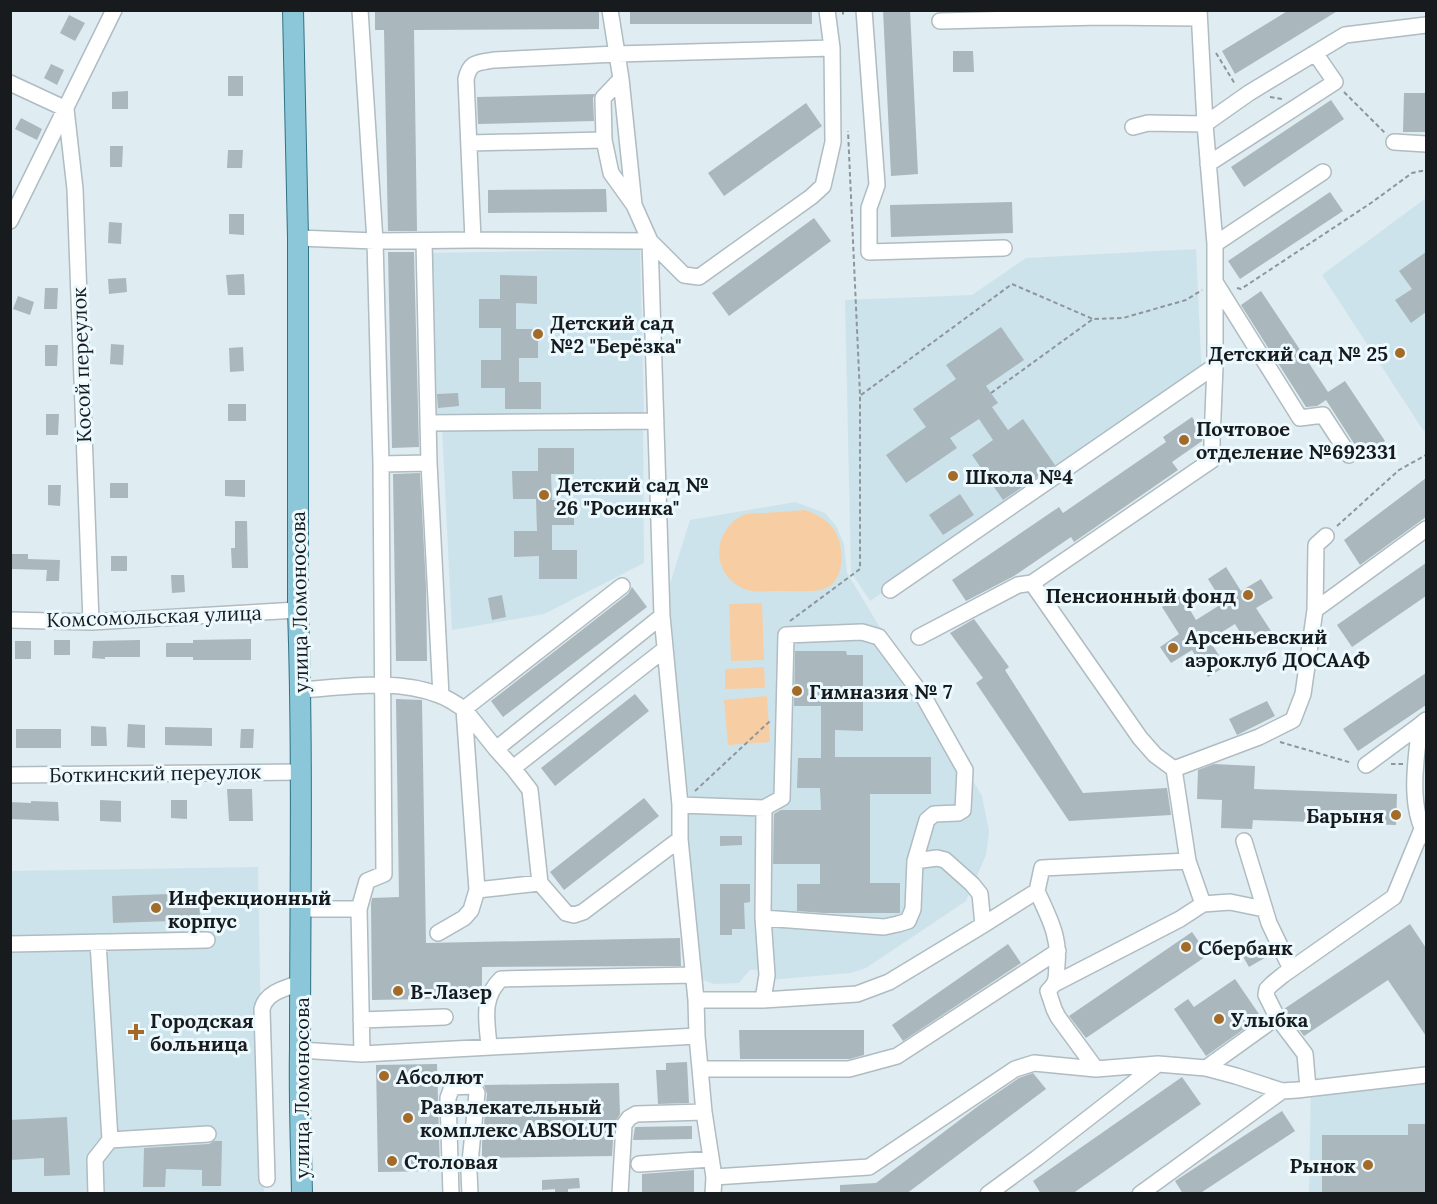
<svg xmlns="http://www.w3.org/2000/svg" width="1437" height="1204" font-family="Lora,serif">
  <style>
    .built { fill: #cde3eb }
    .green { fill: #f7cea3 }
    .building { fill: #aab7bc }
    .lines { fill: none; stroke-linecap: round; stroke-linejoin: round }
    .minor-casing { stroke: #afbcc1; stroke-width: 18 }
    .major-casing { stroke: #307286; stroke-width: 22 }
    .path { stroke: #8d969a; stroke-width: 2; stroke-dasharray: 4.5 3; stroke-linecap: butt }
    .minor { stroke: #fff; stroke-width: 15 }
    .major { stroke: #8bc7d9; stroke-width: 20 }
    .poi-dot { fill: #a36b27; stroke: #ecf9fe; stroke-width: 2 }
    .labels { text-anchor: middle; dominant-baseline: central; stroke-width: 6; stroke-linejoin: round; paint-order: stroke }
    .poi-label { font-size: 20px; font-weight: bold; fill: #171b1d; stroke: #ecf9fe; text-anchor: start }
    .street-label { font-size: 20px; fill: #171b1d; stroke: #ecf9fe }
  </style>
  <rect width="100%" height="100%" fill="#dfecf1"/>
  <!-- built -->
  <path class="built" d="M1426,198V431L1423,430L1322,275Z
    M640,249L644,416L436,420L432,253Z
    M1196,249L1202,379L870,601L851,572L845,300L972,295L1026,258Z
    M643,425L644,563L544,614L452,630L442,427Z
    M795,502L825,513L836,526L844,544L847,573L982,796L989,831L986,855L966,901L866,968L850,973L769,980L762,969L750,970L739,983L714,984L698,978L691,969L669,587L690,520Z
    M258,867L264,1193H11L10,871Z
    M1311,1081L1426,1082V1193L1309,1194Z"/>
  <!-- green -->
  <path class="green" d="M805,510C817,514 828,520 835,531C845,548 846,584 821,590C813,592 790,591 780,591C768,591 754,593 744,589C717,578 711,544 731,524C734,520 740,516 746,514C751,513 758,513 764,513C778,512 792,511 805,510Z
    M762,603L764,660L731,661L729,604Z
    M764,667L765,688L725,689V669Z
    M767,696L770,742L728,745L724,700Z"/>
  <!-- building -->
  <path class="building" d="M375,10H599V29L414,30L417,231H388L384,30H375Z
    M630,10H812V24H630Z
    M883,10H910L918,174L891,176Z
    M1289,10H1339L1235,74L1222,51Z
    M69,15L85,23L75,41L60,33Z
    M953,51H973L974,72H953Z
    M51,64L64,70L57,85L44,78Z
    M228,76H243V96H228Z
    M128,91V109H112V92Z
    M1404,93H1426V132H1403Z
    M595,94L593,98L594,121L478,124L477,97Z
    M1331,100L1344,119L1244,187L1231,167Z
    M806,103L822,126L724,196L708,173Z
    M21,118L42,129L37,140L15,129Z
    M110,146H123L122,167H110Z
    M228,150H243L242,168H227Z
    M606,189L607,212L488,213V190Z
    M1330,192L1343,211L1240,279L1228,261Z
    M1012,202L1013,233L891,237L890,205Z
    M229,214H244V235L229,234Z
    M814,218L831,241L729,316L712,293Z
    M109,222L122,223L121,244L108,243Z
    M388,252H414L419,447L392,448Z
    M1426,252V312L1411,323L1395,300L1412,289L1399,271Z
    M244,274L245,295H228L226,275Z
    M500,275L537,276V304L516,303V329H538V358H519V382H541V409H505V388H481V360H501V328H479V299H500Z
    M126,278L127,292L109,294L108,279Z
    M45,288H58L57,309H44Z
    M1261,291L1328,392L1345,381L1385,441L1362,456L1326,400L1317,406L1306,407L1241,305Z
    M18,296L34,302L30,315L13,309Z
    M1001,327L1024,360L986,386L998,403L992,407L1008,430L1023,419L1055,465L1003,500L972,455L993,440L979,419L950,438L957,448L906,483L886,455L926,427L913,409L956,379L946,365Z
    M111,344L124,345L123,365L110,364Z
    M45,345H58L57,366H45Z
    M243,347L244,371L230,372L229,348Z
    M458,393L459,406L438,408L437,394Z
    M228,404H246V421H228Z
    M46,414H59L58,435H46Z
    M1192,417L1203,433L1202,441L1172,462L1178,470L1074,542L1071,537L1014,576L966,601L952,580L1059,507L1063,513L1166,442L1163,437Z
    M538,448H574V474H551L552,500H574V525H552V550H577V579H539V556L514,557V531H537L536,499H513L512,471H538Z
    M420,473L426,586L427,661H396L393,474Z
    M1426,478V517L1360,565L1344,540Z
    M225,480H245V497L225,496Z
    M110,483H128V498H110Z
    M48,485H61L60,506L48,505Z
    M960,494L974,515L943,535L929,515Z
    M235,521H247L248,568H232L231,548H235Z
    M12,554H28V559L60,560L59,581H46L47,570L12,569Z
    M111,556H127V571H111Z
    M1426,563V596L1352,647L1337,625Z
    M1226,567L1241,591L1261,579L1273,598L1256,608L1271,631L1248,645L1235,624L1209,640L1226,666L1208,677L1192,650L1171,663L1160,647L1179,634L1162,607L1181,595L1196,620L1223,603L1208,579Z
    M171,575H184L185,592L172,593Z
    M632,587L647,607L503,717L491,701L628,594Z
    M502,595L506,617L492,620L488,598Z
    M974,619L1009,667L1005,670L1083,793L1167,788L1171,815L1069,821L976,683L983,678L950,633Z
    M251,639V660H193V657H166V643H193V640Z
    M54,640H70V655H54Z
    M140,640V657H105V659L92,658L93,641Z
    M15,641H31V659H15Z
    M795,651H846L847,655H863V731L835,730V757H931V794H870V883H900V913H824L797,911V884H820V864H773L774,814L781,810H821L820,788H797L798,758H821V706H794Z
    M1426,673V705L1358,751L1343,729Z
    M635,694L649,711L555,786L541,768Z
    M396,699L422,700L426,943L680,938L681,966L482,967V989L479,998L372,1000L371,904L372,898L399,897Z
    M1267,701L1275,716L1237,735L1229,719Z
    M128,724L145,725V748L127,747Z
    M91,726L106,727L107,746H91Z
    M165,727L212,728V746L165,745Z
    M16,729H61V748H16Z
    M241,729H254L253,748H240Z
    M1214,764L1255,766L1254,789L1397,794L1396,825L1253,820L1252,829L1221,828L1222,800L1197,799L1198,770Z
    M227,789H252L253,821H229Z
    M644,798L659,816L564,890L550,872Z
    M100,800L121,801V822L100,821Z
    M171,800H187V819L171,818Z
    M31,801L58,802L59,821L10,819V802L31,803Z
    M720,836H742V845L720,846Z
    M720,884H750V902L744,903L745,929H732V935H720Z
    M199,893L200,920L113,923L112,896Z
    M1410,924L1426,948V1036L1388,980L1304,1036L1284,1009Z
    M1192,932L1208,955L1086,1038L1069,1016Z
    M1008,944L1021,963L903,1041L892,1025Z
    M1262,944L1268,956L1249,967L1242,955Z
    M1235,979L1261,1017L1206,1056L1174,1009L1188,999L1194,1007Z
    M739,1030H864V1055L850,1059H740Z
    M687,1062L689,1103L658,1104L656,1070H666V1063Z
    M437,1064L440,1171L378,1172L376,1065Z
    M1033,1073L1046,1089L906,1194H840V1185L876,1183L981,1104L1019,1078Z
    M1182,1077L1201,1104L1072,1194H1041L1033,1181Z
    M619,1083L620,1114L614,1124L612,1156L482,1158V1143L487,1094L484,1085Z
    M1282,1111L1295,1131L1199,1194H1183L1175,1181Z
    M67,1117L70,1175L44,1176V1158L10,1160V1120Z
    M1408,1124H1426V1194H1322V1135H1408Z
    M692,1126V1139L633,1140L635,1127Z
    M214,1141H222L221,1186H202V1170L166,1169L165,1187H143L144,1148L209,1144Z
    M694,1170V1194H642V1174Z
    M579,1178L580,1188L568,1189V1194H555V1189L542,1190V1180Z"/>
  <g class="lines">
    <defs>
      <path id="minor" d="M360,10L375,241L381,464L384,874L367,881L359,909L362,1054
        M610,10L621,79L634,205L650,241L662,616L680,805V839L696,1000L697,1036L704,1112L714,1177L713,1194
        M864,10L877,185L869,208V252L1004,248
        M940,21L1101,17L1199,18
        M621,79L603,98L604,140L611,173L634,205
        M10,83L66,109L75,189L91,622
        M1133,127L1148,123L1205,124L1249,93L1345,35L1426,25
        M1394,142L1426,144
        M469,143L604,140
        M1208,164L1335,82L1315,53
        M10,221L114,10
        M298,238L375,241L473,240L650,241L684,275L699,277L811,197L823,186L833,142L832,48L827,10
        M473,240L466,79C470,61 478,63 494,60L616,54L832,48
        M424,241L429,463L441,696
        M1215,244L1323,172
        M1215,282L1300,418L1323,415L1349,455
        M429,423L656,421
        M381,464L429,463
        M890,590L1215,366
        M1315,610L1426,529
        M662,616L496,749L513,768L530,790L540,883L566,913L574,915L583,912L680,839
        M10,620L91,622L298,610
        M919,637L1018,585L1032,583
        M300,690C346,687 395,678 439,695C448,698 456,704 464,709L477,890L471,910L464,918L438,933
        M1426,720L1420,725C1416,759 1408,805 1426,836
        M496,749L464,709L622,586
        M1366,765L1420,725
        M513,768L665,649
        M1174,769L1155,755L1140,738L1032,583L1212,460V440L1215,366V244L1205,124L1199,10
        M10,775L300,772
        M680,805L764,808L782,798L786,635L862,632L879,637L925,699L965,770L963,810L958,813L934,814L927,820L915,861L913,909L908,921L898,924L884,927L763,918
        M1244,841L1269,923L1291,969
        M915,861L937,858L945,860L972,884L980,894L983,925
        M477,890L540,883
        M301,909H359
        M1264,909L1230,902L1203,904L1188,861L1174,769L1259,737L1293,720L1303,694L1315,610L1316,545L1326,536
        M98,942L110,1140
        M10,944L207,940
        M1056,983L1180,919L1203,904
        M696,1000H763L857,994L889,982L983,925L1037,891L1042,868L1188,861
        M763,1000L767,975L763,918L764,808
        M361,1020L445,1017
        M489,1046C487,1021 481,998 501,979L693,975
        M300,1050L362,1054L697,1036
        M1158,1064L1206,1068L1277,1017
        M1206,1068L1236,1076L1282,1091L1297,1090L1426,1075
        M700,1069H849L897,1056L1058,951
        M1308,1088L1305,1054L1277,1017L1266,995L1267,989L1272,984L1283,975L1394,897L1422,829
        M639,1164L711,1159
        M714,1177L869,1167L1015,1069L1034,1063L1096,1069
        M267,1179L262,1009C266,992 286,988 300,983
        M96,1194L95,1159L110,1140L208,1134
        M451,1194L448,1098L452,1087L473,1086L477,1093L469,1172L470,1194
        M620,1194L624,1125L629,1118L636,1114L704,1112
        M988,1194L1037,1158L1158,1064L1096,1069L1058,1017L1054,1009L1048,991C1058,981 1056,978 1057,964C1060,936 1048,916 1037,891
        M1140,1194L1282,1091"/>
      <path id="major" d="M293,10L298,238V610C303,756 300,902 300,1048C299,1096 301,1145 302,1194"/>
    </defs>
    <!-- minor casing -->
    <use href="#minor" class="minor-casing"/>
    <!-- major casing -->
    <use href="#major" class="major-casing"/>
    <!-- path -->
    <path class="path" d="M843,10V17
      M1216,53L1235,84
      M1344,92L1385,133
      M1270,97L1282,99
      M1237,288L1241,289L1371,203L1412,173L1426,170
      M991,393L1093,319L1123,318L1186,300L1202,290
      M861,395L1012,284L1093,319
      M1337,526L1399,470L1426,455
      M790,621L860,569V395L848,131
      M1280,742L1352,763
      M1391,764H1403
      M695,791L770,721"/>
    <!-- minor -->
    <use href="#minor" class="minor"/>
    <!-- major -->
    <use href="#major" class="major"/>
  </g>
  <!-- markers -->
  <g class="poi-dot">
    <circle cx="538" cy="334" r="6"/>
    <circle cx="1400" cy="353" r="6"/>
    <circle cx="1184" cy="440" r="6"/>
    <circle cx="953" cy="476" r="6"/>
    <circle cx="544" cy="495" r="6"/>
    <circle cx="1248" cy="595" r="6"/>
    <circle cx="1173" cy="648" r="6"/>
    <circle cx="797" cy="691" r="6"/>
    <circle cx="1396" cy="815" r="6"/>
    <circle cx="156" cy="908" r="6"/>
    <circle cx="1186" cy="947" r="6"/>
    <circle cx="398" cy="991" r="6"/>
    <circle cx="1219" cy="1019" r="6"/>
    <path d="M133 1023h6v6h6v6h-6v6h-6v-6h-6v-6h6z"/>
    <circle cx="384" cy="1076" r="6"/>
    <circle cx="408" cy="1118" r="6"/>
    <circle cx="392" cy="1161" r="6"/>
    <circle cx="1368" cy="1165" r="6"/>
  </g>
  <g class="labels">
    <!-- poi labels -->
    <g class="poi-label">
      <text x="550" y="322">Детский сад<tspan x="550" dy="23">№2 "Берёзка"</tspan></text>
      <text x="1388" y="353" text-anchor="end">Детский сад № 25</text>
      <text x="1196" y="428">Почтовое<tspan x="1196" dy="23">отделение №692331</tspan></text>
      <text x="965" y="476">Школа №4</text>
      <text x="556" y="484">Детский сад №<tspan x="556" dy="23">26 "Росинка"</tspan></text>
      <text x="1236" y="595" text-anchor="end">Пенсионный фонд</text>
      <text x="1185" y="636">Арсеньевский<tspan x="1185" dy="23">аэроклуб ДОСААФ</tspan></text>
      <text x="809" y="691">Гимназия № 7</text>
      <text x="1384" y="815" text-anchor="end">Барыня</text>
      <text x="168" y="897">Инфекционный<tspan x="168" dy="23">корпус</tspan></text>
      <text x="1198" y="947">Сбербанк</text>
      <text x="410" y="991">В-Лазер</text>
      <text x="1231" y="1019">Улыбка</text>
      <text x="150" y="1020">Городская<tspan x="150" dy="23">больница</tspan></text>
      <text x="396" y="1076">Абсолют</text>
      <text x="420" y="1106">Развлекательный<tspan x="420" dy="23">комплекс ABSOLUT</tspan></text>
      <text x="404" y="1161">Столовая</text>
      <text x="1356" y="1165" text-anchor="end">Рынок</text>
    </g>
    <!-- street labels -->
    <g class="street-label">
      <text transform="translate(81 365) rotate(-92)">Косой переулок</text>
      <text transform="translate(299 602) rotate(-91)">улица Ломоносова</text>
      <text transform="translate(154 616) rotate(-2)">Комсомольская улица</text>
      <text transform="translate(155 773) rotate(-1)">Боткинский переулок</text>
      <text transform="translate(301 1088) rotate(-90)">улица Ломоносова</text>
    </g>
  </g>
  <!-- border -->
  <rect width="1437" height="1204" fill="none" stroke="#171b1d" stroke-width="24"/>
</svg>
